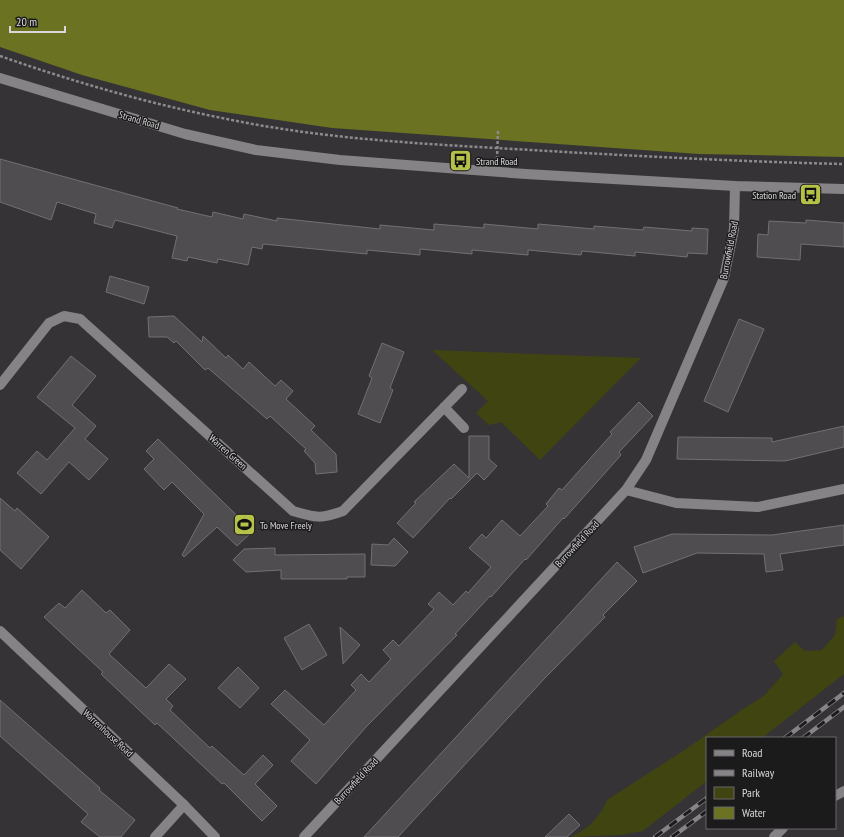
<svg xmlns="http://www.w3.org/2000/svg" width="844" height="837" font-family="'PT Sans Narrow',sans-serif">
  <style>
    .green { fill: #404411 }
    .water { fill: #6b7222 }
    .building { fill: #4f4d50; stroke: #727073 }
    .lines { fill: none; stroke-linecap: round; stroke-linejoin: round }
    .path { stroke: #8c8a8c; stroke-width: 2.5; stroke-dasharray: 3 2; stroke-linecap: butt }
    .minor { stroke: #858386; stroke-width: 10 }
    .secondary { stroke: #858386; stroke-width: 10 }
    .rail-casing { stroke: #868487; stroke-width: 4.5 }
    .rail { stroke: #1c1b1c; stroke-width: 3; stroke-dasharray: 9; stroke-linecap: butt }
    .labels { text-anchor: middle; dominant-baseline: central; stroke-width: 3; stroke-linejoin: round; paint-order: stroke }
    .street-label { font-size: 10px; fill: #d9d7d9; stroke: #1c1b1c }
    .poi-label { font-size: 10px; fill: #d9d7d9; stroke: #1c1b1c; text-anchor: start }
  </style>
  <rect width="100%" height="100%" fill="#353336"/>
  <!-- green -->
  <path class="green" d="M432,350L641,358L540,460L501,422L489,425L476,413L488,401Z
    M844,616V674L762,738H707V781L643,831L621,835L571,837C588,829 600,817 607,800L689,747L740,711L764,696L783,674L774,661L795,642L805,651L822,650L835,635L837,619Z"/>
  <!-- water -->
  <path class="water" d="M0,0H844V157L699,154L332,128L210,110L82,75L0,47Z"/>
  <!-- building -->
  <path class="building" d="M0,159L178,208L177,209L212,217L213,212L243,219L244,214L277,221V218L380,229V225L434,230V224L484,228V224L538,229V224L594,229V226L643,230L644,227L692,231V228L708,229L707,254L688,253L687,257L635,252V256L582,251L581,255L528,250V255L472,250V254L420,249V255L367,250V254L263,244L262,249L252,247L248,265L218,259L217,263L188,257L187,261L172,258L177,236L115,220L112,228L94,223L96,214L57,202L51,220L0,202Z
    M806,220L844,223V247L801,244L800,260L757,257L758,234L768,235L769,221L806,223Z
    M110,276L149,287L144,304L106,292Z
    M174,316L202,342L203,336L226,358L228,355L243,369L249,362L275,386L281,380L293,391L286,399L315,426L311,430L336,454L337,472L316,474L315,463L304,451L306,449L270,416L267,419L208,368L205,370L176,341L174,343L167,337H149L148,317Z
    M739,319L764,329L728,412L704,401Z
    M382,343L404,352L390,388L393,390L380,423L358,414L372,378L369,376Z
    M71,356L96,376L72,405L96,426L85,439L108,459L89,480L69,462L41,494L17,473L37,451L47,460L75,428L37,397Z
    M639,402L653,416L619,452L621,455L564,519L563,518L526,560L525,559L491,597L490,596L455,634L457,635L366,727L316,784L291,761L310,740L271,704L285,690L324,725L356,690L351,685L361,674L369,682L391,659L383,650L393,640L399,646L434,609L428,604L439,592L453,605L466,591L468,593L491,567L469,548L482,534L486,538L502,520L520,536L548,506L546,504L559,488L562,490L612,434L610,432Z
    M844,426V447L785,461L677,459L678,437L772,438V442Z
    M469,436H489V459L497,466L484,480L477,473L451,499L450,498L413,538L397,523L416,503L414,502L454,464L469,478Z
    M158,439L253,531L237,546L217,527L184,557L182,555L204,514L172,482L164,490L144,469L154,459L146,451Z
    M0,498L15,511L17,508L49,537L21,569L0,550Z
    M844,525V545L780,554L783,570L766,572L764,554L697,553L643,573L634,547L672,534L772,535Z
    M394,538L408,552L395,566L371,565L372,544L388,545Z
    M275,548V555L365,554V577H347V579H281V570L246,572L233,560L244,549Z
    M617,562L637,581L603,615L605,617L544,679L398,837H364Z
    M82,590L106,613L110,610L130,630L109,654L146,688L169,664L186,679L166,699L173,706L170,710L210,748L212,746L244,775L263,755L273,765L255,784L277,806L262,821L224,783L222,784L157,723L155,725L101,674L103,672L44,617L59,603L65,608Z
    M309,624L327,655L302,670L284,638Z
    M340,627L360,645L343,664Z
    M238,667L259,688L240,708L218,688Z
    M0,700L100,788L99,790L135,820L121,837H100L81,822L88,814L0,736Z
    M569,814L580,825L567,837H545Z"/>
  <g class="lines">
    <!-- path -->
    <path class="path" d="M0,56C74,82 150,104 227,119C337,142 453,145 565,152C658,157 751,162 844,164
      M497,159L498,131"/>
    <!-- minor -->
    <path class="minor" d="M0,385L49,323L64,316L80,319L293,511C316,518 321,519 343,511L462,389
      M444,407L464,428
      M626,490L676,503L758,507L844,489
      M835,796L844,791
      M155,837L184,805
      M304,837L626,490L646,460L724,278L734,229L735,186
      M774,837L783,828"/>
    <!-- secondary -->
    <path class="secondary" d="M0,78L185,134L256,150L340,160L526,174L735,186L844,189
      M0,631L184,805L215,837"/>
    <defs>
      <path id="rail" d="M785,738L844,693
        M803,738L844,707
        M655,837L707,798
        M672,837L707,811"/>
    </defs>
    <!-- rail casing -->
    <use href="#rail" class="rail-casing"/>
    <!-- rail -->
    <use href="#rail" class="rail"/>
  </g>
  <!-- icons -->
  <defs>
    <symbol id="bus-square" viewBox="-11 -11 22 22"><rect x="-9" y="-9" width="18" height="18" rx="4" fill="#b6c149" stroke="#1c1b1c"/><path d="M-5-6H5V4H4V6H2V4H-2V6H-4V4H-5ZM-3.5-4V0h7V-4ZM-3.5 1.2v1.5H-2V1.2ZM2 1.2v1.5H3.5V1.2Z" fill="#111"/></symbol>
    <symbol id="stadium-square" viewBox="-11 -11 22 22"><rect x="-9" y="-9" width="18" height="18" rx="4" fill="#b6c149" stroke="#1c1b1c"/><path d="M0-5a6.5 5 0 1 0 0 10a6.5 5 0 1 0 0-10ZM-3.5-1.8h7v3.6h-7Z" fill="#111"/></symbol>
  </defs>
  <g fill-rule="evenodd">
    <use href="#bus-square" x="448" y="148" width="25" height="25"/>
    <use href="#bus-square" x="798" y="182" width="25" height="25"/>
    <use href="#stadium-square" x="232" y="512" width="25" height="25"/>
  </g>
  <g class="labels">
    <!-- street labels -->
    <g class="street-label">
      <text transform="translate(139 120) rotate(16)">Strand Road</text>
      <text transform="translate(729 250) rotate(-79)">Burrowfield Road</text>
      <text transform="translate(228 452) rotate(42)">Warren Green</text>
      <text transform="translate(577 544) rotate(-47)">Burrowfield Road</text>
      <text transform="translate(108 733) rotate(43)">Warrenhouse Road</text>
      <text transform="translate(356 781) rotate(-47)">Burrowfield Road</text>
    </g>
    <!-- poi labels -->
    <g class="poi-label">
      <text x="476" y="161">Strand Road</text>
      <text x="796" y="195" text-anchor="end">Station Road</text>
      <text x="260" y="525">To Move Freely</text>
    </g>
  </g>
  <!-- legend -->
  <rect x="706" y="737" width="130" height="92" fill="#1c1b1c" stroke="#686668"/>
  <rect x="714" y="750" width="20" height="6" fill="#858386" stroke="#686668"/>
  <text x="742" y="757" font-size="12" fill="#d9d7d9">Road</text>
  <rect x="714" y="770" width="20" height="6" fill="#868487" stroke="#686668"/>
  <text x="742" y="777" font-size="12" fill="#d9d7d9">Railway</text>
  <rect x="714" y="787" width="20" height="12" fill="#404411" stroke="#686668"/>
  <text x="742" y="797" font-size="12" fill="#d9d7d9">Park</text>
  <rect x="714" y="807" width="20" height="12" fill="#6b7222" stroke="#686668"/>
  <text x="742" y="817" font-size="12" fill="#d9d7d9">Water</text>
  <!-- scale -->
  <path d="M10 26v6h55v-6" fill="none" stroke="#d9d7d9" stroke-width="2"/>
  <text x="16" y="26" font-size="12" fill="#d9d7d9" stroke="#1c1b1c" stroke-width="3" paint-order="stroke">20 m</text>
</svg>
